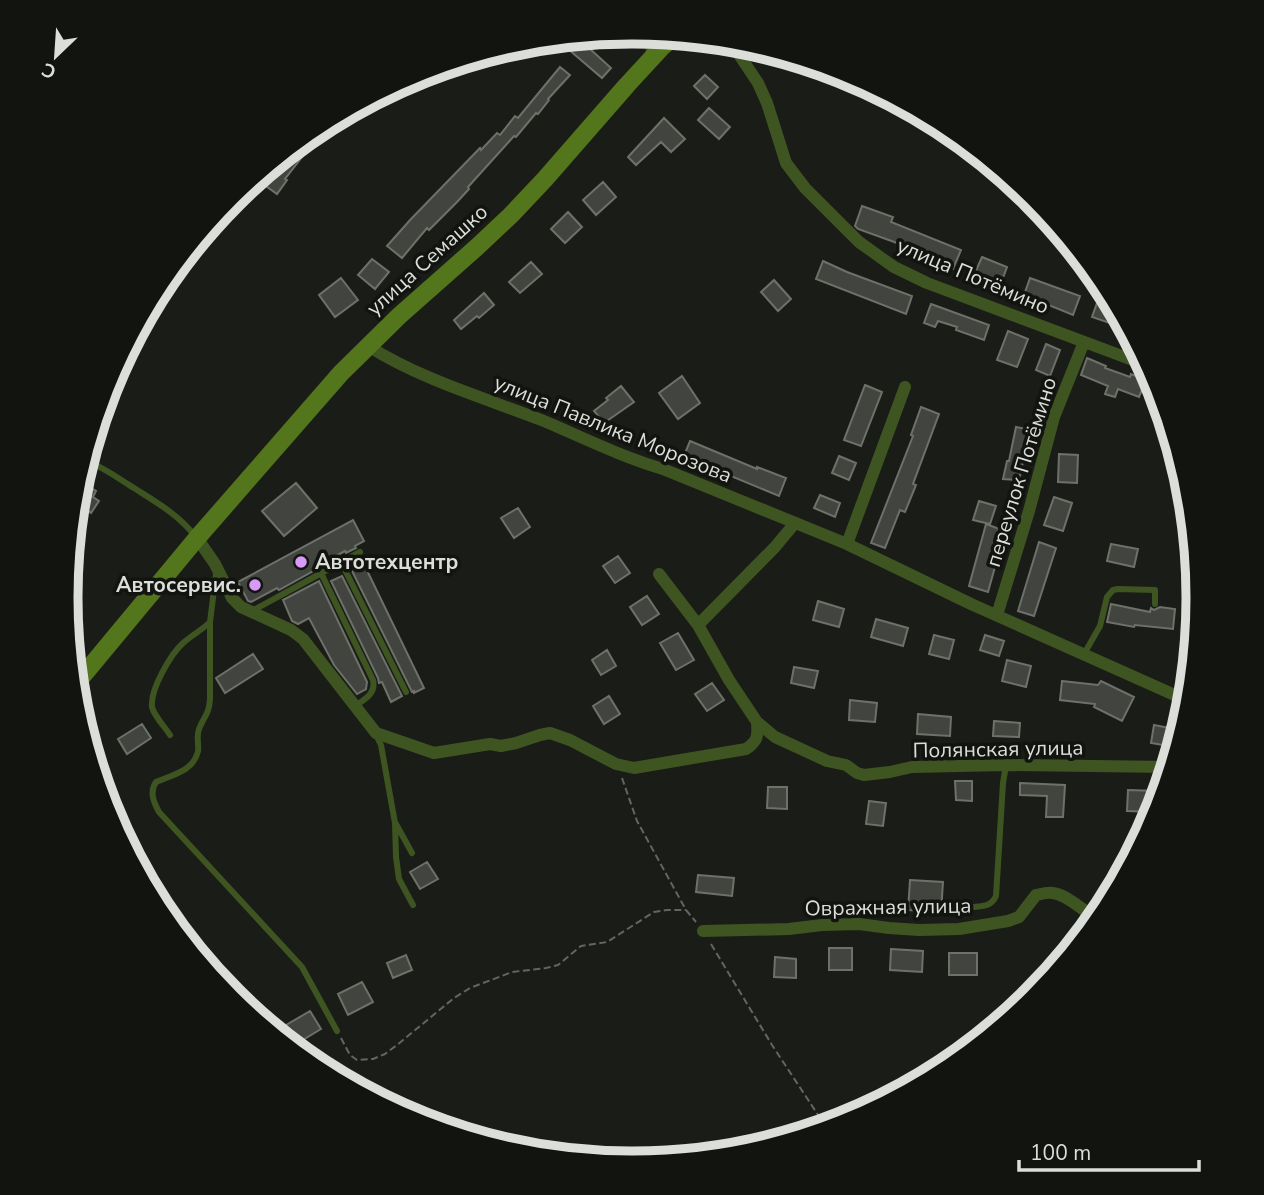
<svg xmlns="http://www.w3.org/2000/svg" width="1264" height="1195" font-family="'Nunito Sans',sans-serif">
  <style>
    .building { fill: #42453f; stroke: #6d716a; stroke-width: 2 }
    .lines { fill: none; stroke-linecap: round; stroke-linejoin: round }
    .path { stroke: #636560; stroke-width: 2; stroke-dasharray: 7 3.5; stroke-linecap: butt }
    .lane { stroke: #3f5521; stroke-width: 6 }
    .street { stroke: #3f5521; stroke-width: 12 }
    .secondary { stroke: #53751b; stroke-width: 18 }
    .poi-dot { fill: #d89af8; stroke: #11140f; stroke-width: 2.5 }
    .labels { text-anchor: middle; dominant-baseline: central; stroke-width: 7; stroke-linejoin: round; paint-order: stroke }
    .street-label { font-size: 21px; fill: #dcdeda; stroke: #11140f }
    .poi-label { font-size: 21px; font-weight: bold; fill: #dcdeda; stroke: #11140f; text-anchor: start }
    .rim { fill: none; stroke: #dcdeda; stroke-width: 9 }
  </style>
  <rect width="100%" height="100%" fill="#1a1d17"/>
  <!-- building -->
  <path class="building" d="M578,38L611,68L602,78L568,49Z
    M560,67L570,75L548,99L549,100L538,114L536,113L516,137L514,136L468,187L469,189L457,202L429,230L427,228L402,258L387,246L411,219L480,148L481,150L497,133L500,135L515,116L518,118Z
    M705,75L718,87L707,99L694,86Z
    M709,108L730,127L719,139L698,120Z
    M664,118L685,139L671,152L661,142L636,165L628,157Z
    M306,137L313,143L285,179L287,180L277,194L259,181L269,167Z
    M603,182L616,197L596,215L583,200Z
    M862,206L893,217L891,222L961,250L953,269L897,243L858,229L855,226Z
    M568,212L582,227L565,243L551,229Z
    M982,257L1007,267L1000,286L974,275Z
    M372,259L389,272L375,289L358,275Z
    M823,261L847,272L912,296L906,314L816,279Z
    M531,262L542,274L520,293L509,282Z
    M341,278L358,300L335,317L319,295Z
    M1030,278L1080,296L1073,315L1024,295Z
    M774,280L791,299L778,311L761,292Z
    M1101,292L1109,295L1127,329L1092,317Z
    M484,293L494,305L479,318L477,316L461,329L454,320Z
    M931,304L989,325L984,340L956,330L957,327L938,321L935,327L924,323Z
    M1008,331L1028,339L1017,367L997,360Z
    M1046,344L1060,350L1050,376L1036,370Z
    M1087,358L1106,366L1105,368L1130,377L1131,374L1146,380L1139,397L1118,389L1115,397L1105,394L1108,386L1081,375Z
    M682,376L700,403L678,419L659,393Z
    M865,385L882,392L861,446L844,440Z
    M621,386L634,402L604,423L594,411L608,400L606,398Z
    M921,407L939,414L913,484L916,485L905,512L900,510L885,548L871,543L913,436L911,435Z
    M1016,427L1032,430L1028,453H1025L1019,480L1003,479L1007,461H1009Z
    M690,441L757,469V467L786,478L779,496L702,464L683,458Z
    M1059,454L1078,455L1077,483L1058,482Z
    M839,456L856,463L849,480L832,473Z
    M79,481L96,491L93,497L99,501L91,513L86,509L73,524Z
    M296,483L317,508L284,536L262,511Z
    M820,495L840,503L835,517L814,508Z
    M1054,497L1072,503L1063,531L1044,525Z
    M979,501L996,506L990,524L973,520Z
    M518,508L530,527L514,538L501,518Z
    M353,520L364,541L355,546L356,548L346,553L345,551L314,568L315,570L279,590L277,588L251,602L248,601L238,582Z
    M986,524L1005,531L988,592L969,586Z
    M1039,542L1056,548L1034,616L1018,611Z
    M1111,544L1138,549L1134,567L1107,561Z
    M618,556L630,573L615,583L603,566Z
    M361,558L424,688L414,693V691L412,692L352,571L354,569L351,563Z
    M342,576L402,696L391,702L382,682L379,683L378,678L331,581Z
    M319,581L367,682L366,689L357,694L334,665L309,618L298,624L292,621L283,600Z
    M647,596L659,614L642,625L630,607Z
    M818,601L844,609L839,627L813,620Z
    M1111,604L1150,612L1151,608L1154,610L1160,607L1175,609L1173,629L1135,625L1134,627L1107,622Z
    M876,619L908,628L903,646L871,637Z
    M678,633L694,660L676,670L660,643Z
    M934,635L954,640L949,659L929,654Z
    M985,635L1004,641L999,656L980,650Z
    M607,650L616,666L601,675L592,660Z
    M253,654L263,669L225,693L216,678Z
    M1007,660L1031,666L1026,687L1002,681Z
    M794,667L818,671L814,688L791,683Z
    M1062,681L1098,685L1101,681L1134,697L1122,721L1094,707L1095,704L1060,700Z
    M712,683L724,700L707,711L695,694Z
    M609,696L620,714L604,724L593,706Z
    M850,700L877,703L875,722L849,720Z
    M918,714L951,717L950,736L917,734Z
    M994,721L1020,723L1019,737L993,736Z
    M142,724L151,738L127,754L118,739Z
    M1154,725L1180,730L1175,747L1151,743Z
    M955,781H972V801L956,800Z
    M1020,783L1065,785L1063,817H1046L1047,796L1020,795Z
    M768,787H787V809L767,808Z
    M1128,790L1157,791L1156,812L1127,811Z
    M869,801L886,803L883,826L866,824Z
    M427,862L438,879L420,889L410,872Z
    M698,875L734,878L732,896L696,892Z
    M910,880L943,882L941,912L908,910Z
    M829,948H852V970H829Z
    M891,949L923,951L922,972L890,970Z
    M949,953H977V975H949Z
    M406,955L412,970L393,978L387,963Z
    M775,957L796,959V978L774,977Z
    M362,982L373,1002L348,1015L338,994Z
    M310,1011L321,1029L293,1046L281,1028Z"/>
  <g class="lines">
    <!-- path -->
    <path class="path" d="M622,778L637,821L686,910L696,922
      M711,944L772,1045L826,1127
      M341,1038L350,1055L357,1060L373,1059L385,1054L397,1045L454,998L470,988L512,972L546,968L558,965L581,946L607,942L654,912L667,910H686"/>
    <!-- lane -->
    <path class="lane" d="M648,33L649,56
      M85,460C103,467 118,478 134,488C156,502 179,515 195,536
      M341,562L406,692
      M321,573L373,680C376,694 365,699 355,706
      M216,574L210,622V699C209,715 204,716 199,729C196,737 199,744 198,751C194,771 172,775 156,782C149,792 154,803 159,812L302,967L337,1031
      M252,611L360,552
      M1084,654L1100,626L1107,597L1113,590L1118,589L1155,590V604
      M170,735C165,727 154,716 152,707C150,689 171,654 183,643C192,635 202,630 210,622
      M376,735L381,745L395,823L396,857L399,879L413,905
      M396,824L412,853
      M972,907C982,906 991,907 996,896L1003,783L1006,765"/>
    <!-- street -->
    <path class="street" d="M730,41L758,83L767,103L786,163L805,188L859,242L894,267L927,283L1146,365
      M368,346C422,380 485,398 544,421C584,438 622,457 663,469L847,544L971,604L1188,701
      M197,538L215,564L232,598L241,607L291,630L303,639L376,733L434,753L490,744L501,746L516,743L540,735L550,733L570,740L616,764L634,768L746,749C758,741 758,736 757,722
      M847,544L905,387
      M659,574L698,625L729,680L757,722L775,737L827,761L846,765L857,773L864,775L890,772L912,767L1006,765L1169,767
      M997,615L1029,511L1054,417L1084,342
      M698,625L775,547L795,523
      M703,931L789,929L822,925L859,924L889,928L919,930L959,929L1008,921L1019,917L1036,895C1041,894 1047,892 1053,893C1069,895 1083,912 1097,918"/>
    <!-- secondary -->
    <path class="secondary" d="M75,685L197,538L341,373L399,316L477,247L511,215L545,179L627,85L663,46L675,36"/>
  </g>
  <!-- markers -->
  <g class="poi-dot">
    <circle cx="301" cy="562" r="7"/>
    <circle cx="255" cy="585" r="7"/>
  </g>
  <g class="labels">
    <!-- street labels -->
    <g class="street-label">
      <text transform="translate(427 260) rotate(-42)">улица Семашко</text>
      <text transform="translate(973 276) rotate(23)">улица Потёмино</text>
      <text transform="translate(613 429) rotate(22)">улица Павлика Морозова</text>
      <text transform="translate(1021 472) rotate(-73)">переулок Потёмино</text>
      <text transform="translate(998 749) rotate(-1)">Полянская улица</text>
      <text transform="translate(888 907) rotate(-1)">Овражная улица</text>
    </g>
    <!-- poi labels -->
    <g class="poi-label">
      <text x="315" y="562">Автотехцентр</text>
      <text x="241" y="585" text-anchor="end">Автосервис.</text>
    </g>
  </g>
  <!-- crop -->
  <path d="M0 0H1264V1195H0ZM631 44H633A553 553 0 0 1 1186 597V598A553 553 0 0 1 633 1151H631A553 553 0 0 1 78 598V597A553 553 0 0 1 631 44Z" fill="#11140f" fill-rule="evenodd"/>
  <path class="rim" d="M631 44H633A553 553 0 0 1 1186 597V598A553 553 0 0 1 633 1151H631A553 553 0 0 1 78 598V597A553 553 0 0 1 631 44Z"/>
  <!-- north arrow -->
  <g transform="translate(56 56) rotate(205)" stroke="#11140f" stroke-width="5" paint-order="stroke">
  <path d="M0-5L12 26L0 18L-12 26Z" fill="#dcdeda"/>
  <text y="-10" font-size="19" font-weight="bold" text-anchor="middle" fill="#dcdeda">С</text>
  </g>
  <!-- scale -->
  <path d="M1019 1160v10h180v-10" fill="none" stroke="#dcdeda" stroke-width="3.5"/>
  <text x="1030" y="1160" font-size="21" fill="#dcdeda" stroke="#11140f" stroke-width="5" paint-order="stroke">100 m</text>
</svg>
